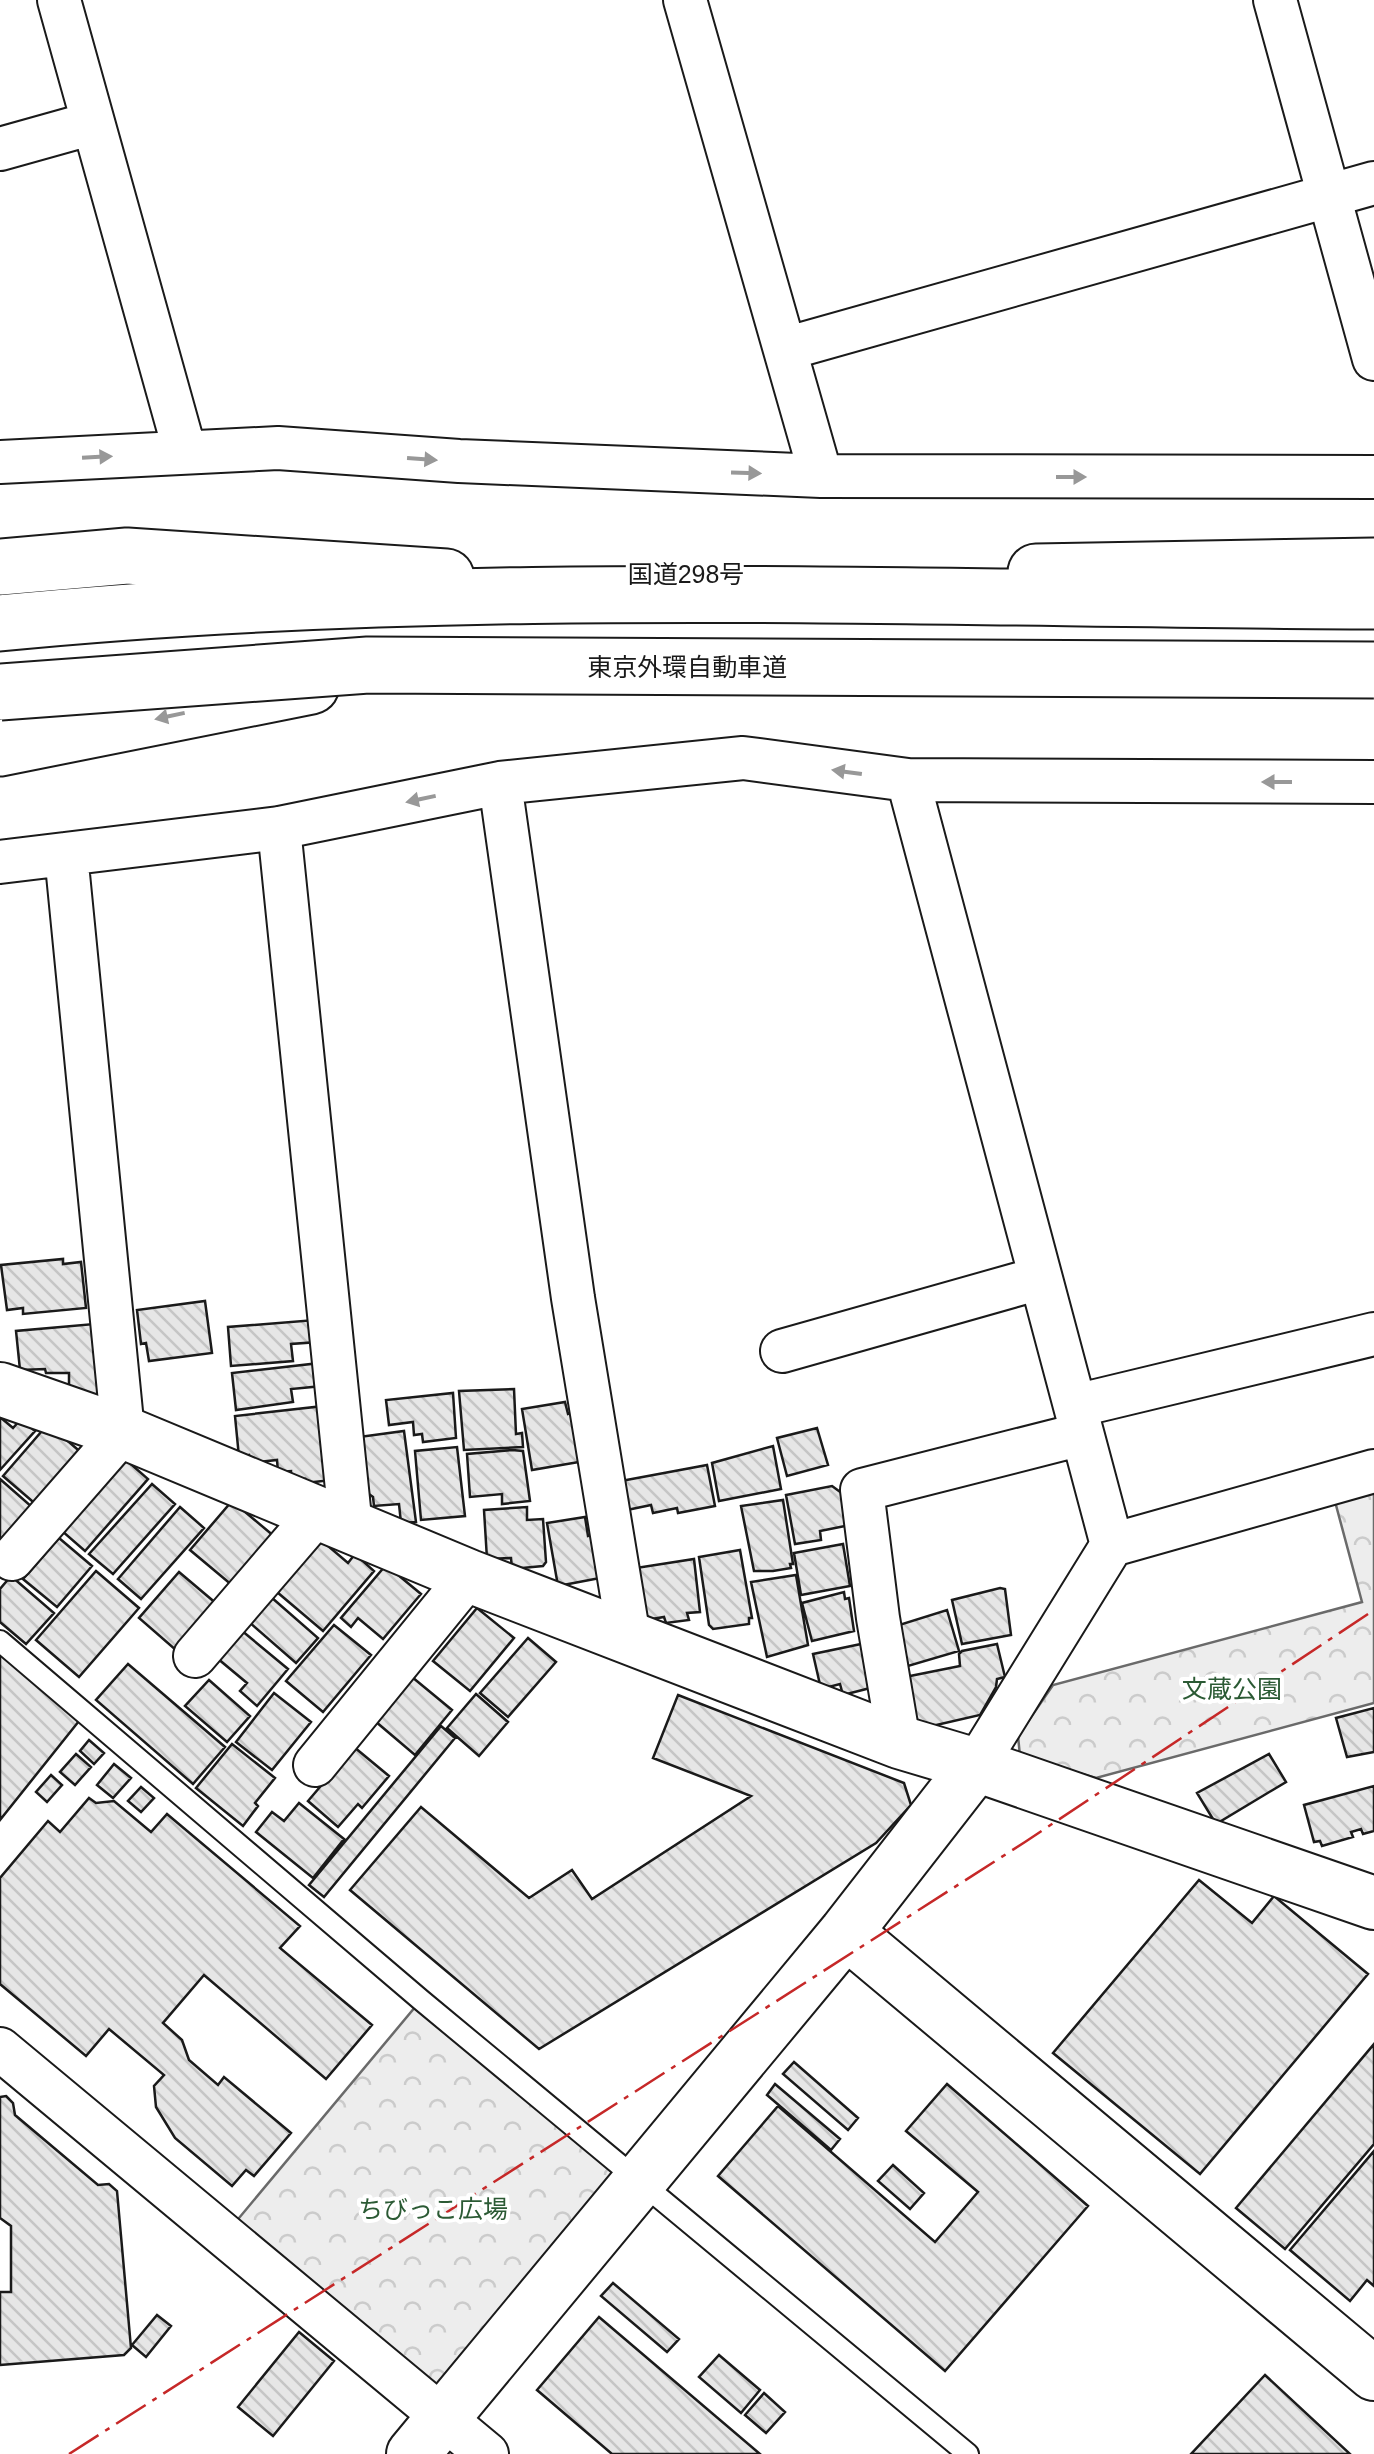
<svg xmlns="http://www.w3.org/2000/svg" width="1374" height="2454" font-family="Arial,'Noto Sans JP',sans-serif">
  <style>
    .forest { fill: url(#forest-crowns); stroke: #6a6a6a; stroke-width: 2.5 }
    .building { fill: url(#building-back-hatch); stroke: #1a1a1a; stroke-width: 2.5 }
    .lines { fill: none; stroke-linecap: round; stroke-linejoin: round }
    .service-casing { stroke: #1a1a1a; stroke-width: 24 }
    .minor-casing { stroke: #1a1a1a; stroke-width: 46 }
    .tertiary-casing { stroke: #1a1a1a; stroke-width: 56 }
    .trunk-casing { stroke: #1a1a1a; stroke-width: 59 }
    .motorway-casing { stroke: #1a1a1a; stroke-width: 59 }
    .service { stroke: #fff; stroke-width: 20 }
    .minor { stroke: #fff; stroke-width: 42 }
    .tertiary { stroke: #fff; stroke-width: 52 }
    .trunk { stroke: #fff; stroke-width: 55 }
    .motorway { stroke: #fff; stroke-width: 55 }
    .motorway-bridge-casing { stroke: #1a1a1a; stroke-width: 59; stroke-linecap: butt }
    .motorway-bridge { stroke: #fff; stroke-width: 55 }
    .power { stroke: #c62828; stroke-width: 2.5; stroke-dasharray: 35 8 5 8; stroke-linecap: butt }
    .oneway { fill: #989898 }
    .labels { text-anchor: middle; dominant-baseline: central; stroke-width: 8; stroke-linejoin: round; paint-order: stroke }
    .street-label { font-size: 25px; fill: #1a1a1a; stroke: #fff }
    .park-label { font-size: 25px; fill: #2b5a34; stroke: #fff }
  </style>
  <defs>
    <pattern id="forest-crowns" width="20" height="18" patternUnits="userSpaceOnUse" patternTransform="scale(2.5)"><rect width="20" height="18" fill="#ededed"/><path d="M2 6a3 3 0 1 1 6 0M12 15a3 3 0 1 1 6 0" fill="none" stroke="#cbcbcb"/></pattern>
    <pattern id="building-back-hatch" width="6" height="6" patternUnits="userSpaceOnUse" patternTransform="scale(2.5)"><rect width="6" height="6" fill="#e6e6e6"/><path d="M-1 5l2 2M0 0l6 6M5-1l2 2" fill="none" stroke="#c5c5c5"/></pattern>
  </defs>
  <rect width="100%" height="100%" fill="#fff"/>
  <!-- forest -->
  <path class="forest" d="M1374,1484V1703L1096,1778L1020,1756L1018,1736L1053,1685L1362,1602L1333,1494Z
    M421,2000L641,2181L444,2418L224,2236Z"/>
  <!-- building -->
  <path class="building" d="M63,1259V1264L81,1262L86,1308L23,1314V1308L7,1310L1,1265Z
    M205,1301L212,1353L149,1361L146,1343L141,1344L137,1310Z
    M315,1320L318,1342L291,1344L293,1361L231,1366L228,1327Z
    M94,1324L101,1402L75,1393L69,1384V1373H46L45,1369L20,1370L16,1331Z
    M320,1363L322,1386L291,1389L293,1402L236,1410L232,1373Z
    M514,1389L516,1434L522,1433L523,1447L464,1450L459,1391Z
    M453,1393L456,1438L423,1442L422,1434L414,1435L413,1422L389,1425L386,1400Z
    M565,1402L568,1414L571,1413L579,1462L532,1470L522,1409Z
    M324,1406L332,1480L305,1483V1479L291,1481V1471L278,1472L277,1460L250,1463L249,1455L239,1457L235,1416Z
    M0,1417L13,1428L21,1419L35,1431L0,1470Z
    M48,1424L84,1455L39,1507L3,1476Z
    M817,1428L828,1465L787,1476L777,1438Z
    M404,1431L416,1522L401,1523L399,1504L374,1506L373,1497L366,1492L359,1437Z
    M773,1446L781,1489L719,1501L712,1463Z
    M457,1447L465,1516L421,1520L415,1451Z
    M512,1450L523,1451L530,1501L502,1504V1494L470,1497L467,1454Z
    M125,1459L148,1479L85,1551L62,1531Z
    M707,1465L715,1506L678,1513L677,1508L653,1513L651,1505L627,1510L621,1481Z
    M0,1479L40,1514L0,1558Z
    M152,1484L175,1504L113,1574L89,1554Z
    M832,1486L843,1494L850,1525L820,1531L821,1540L795,1544L786,1495Z
    M783,1500L793,1564H790L791,1568L773,1571H754L741,1506Z
    M232,1501L275,1537L233,1586L190,1550Z
    M180,1507L204,1528L141,1599L118,1579Z
    M527,1507V1520L543,1519L546,1562L543,1566L512,1569L511,1558L487,1559L484,1510Z
    M585,1517L588,1536L592,1535L600,1578L558,1586L547,1523Z
    M59,1538L92,1566L57,1607L23,1579Z
    M321,1540L348,1563L355,1554L374,1571L323,1631L277,1592Z
    M843,1544L850,1586L801,1595L794,1553Z
    M740,1550L752,1618H749V1624L713,1629L709,1625L699,1557Z
    M694,1559L700,1612L687,1613L689,1620L666,1623L664,1617L646,1620L636,1568Z
    M386,1565L421,1594L383,1639L358,1618L351,1627L341,1618Z
    M96,1571L139,1608L79,1677L36,1640Z
    M179,1572L218,1605L177,1651L139,1618Z
    M796,1575L808,1645L767,1657L751,1582Z
    M11,1576L54,1613L26,1644L0,1622V1589Z
    M1000,1588L1005,1589L1011,1635L962,1644L952,1600Z
    M844,1592L845,1599L849,1598L854,1631L812,1641L802,1603Z
    M271,1597L318,1638L296,1663L249,1622Z
    M477,1608L514,1638L470,1691L433,1661Z
    M947,1610L959,1651L908,1666L899,1625Z
    M334,1625L371,1655L323,1712L286,1681Z
    M241,1630L288,1669L257,1706L240,1691L247,1683L217,1658Z
    M528,1638L556,1662L508,1717L480,1693Z
    M861,1644L874,1687L843,1695L840,1684L821,1689L813,1654Z
    M997,1644L1005,1677L997,1679L996,1687L980,1715L919,1729L905,1677L960,1666L959,1654L962,1651Z
    M0,1650L83,1716L0,1820Z
    M128,1664L225,1747L193,1784L96,1700Z
    M412,1677L452,1710L415,1755L375,1721Z
    M209,1680L250,1716L227,1742L185,1706Z
    M274,1693L311,1722L272,1770L236,1742Z
    M476,1694L508,1722L479,1756L447,1728Z
    M678,1695L904,1783L911,1805L876,1843L539,2049L350,1890L421,1807L529,1898L572,1870L592,1899L751,1796L653,1758Z
    M1374,1708V1752L1347,1757L1336,1718Z
    M441,1726L455,1738L324,1897L309,1885Z
    M89,1740L104,1753L94,1764L80,1751Z
    M232,1744L275,1778L255,1803L258,1806L243,1826L196,1788Z
    M354,1747L389,1776L362,1808L358,1804L338,1827L308,1801Z
    M76,1754L91,1767L75,1785L60,1772Z
    M1269,1754L1286,1782L1216,1824L1197,1793Z
    M114,1764L131,1778L113,1798L97,1785Z
    M51,1775L62,1785L47,1802L36,1792Z
    M1374,1786V1831L1363,1834L1361,1829L1351,1832L1353,1837L1322,1846L1320,1841L1314,1842L1304,1805Z
    M141,1787L154,1798L141,1812L128,1801Z
    M89,1798L96,1803L114,1801L151,1832L167,1814L300,1926L280,1948L372,2025L326,2079L204,1975L163,2023L182,2040L189,2060L218,2085L224,2077L291,2133L254,2176L246,2170L232,2186L175,2138L156,2107L154,2086L164,2075L109,2029L86,2056L0,1984V1878L48,1821L60,1832Z
    M299,1803L344,1839L313,1878L256,1832L272,1812L284,1821Z
    M1199,1880L1252,1923L1274,1896L1368,1974L1200,2174L1053,2053Z
    M1374,2044V2144L1285,2249L1236,2208Z
    M794,2062L858,2118L848,2130L783,2074Z
    M775,2084L840,2139L831,2150L767,2095Z
    M947,2084L1088,2206L945,2371L718,2176L778,2106L935,2242L978,2192L906,2131Z
    M6,2096L13,2103L15,2115L98,2185L109,2184L117,2191L131,2348L124,2355L0,2365V2292H11V2226L0,2218V2097Z
    M1374,2151V2286L1367,2280L1350,2301L1290,2250Z
    M893,2165L924,2193L910,2209L878,2181Z
    M613,2283L679,2339L667,2352L601,2296Z
    M157,2315L171,2326L146,2357L132,2345Z
    M599,2317L760,2454H612L537,2390Z
    M299,2332L334,2361L273,2436L238,2407Z
    M719,2355L760,2390L741,2413L699,2377Z
    M1265,2375L1350,2454H1191Z
    M764,2393L785,2412L766,2433L745,2415Z"/>
  <g class="lines">
    <defs>
      <path id="service" d="M0,1641L421,2000L968,2454"/>
      <path id="minor" d="M59,0L185,452
        M685,0L821,476
        M1275,0L1374,359
        M0,149L93,123
        M785,349L1374,183
        M0,462L278,448L459,461L821,476L1374,477
        M908,780L1112,1545L976,1765
        M500,783L573,1298L629,1638
        M279,828L351,1528
        M0,862L279,828L500,783L743,758L908,780L1374,782
        M782,1351L1040,1278
        M1075,1406L1374,1334
        M1112,1545L1374,1471
        M12,1559L123,1432L66,854
        M195,1656L317,1514
        M899,1742L878,1618L862,1490L1082,1434
        M315,1765L469,1576
        M0,2049L487,2454"/>
      <path id="tertiary" d="M0,1389L123,1432L469,1576L899,1742L976,1765L1374,1903
        M846,1932L1374,2374
        M413,2454L846,1932L976,1765"/>
      <path id="trunk" d="M0,567L127,556L446,577
        M1036,572L1374,566
        M0,748L311,686"/>
      <path id="motorway" d="M0,623C456,578 916,599 1374,601"/>
    </defs>
    <!-- service casing -->
    <use href="#service" class="service-casing"/>
    <!-- minor casing -->
    <use href="#minor" class="minor-casing"/>
    <!-- tertiary casing -->
    <use href="#tertiary" class="tertiary-casing"/>
    <!-- trunk casing -->
    <use href="#trunk" class="trunk-casing"/>
    <!-- motorway casing -->
    <use href="#motorway" class="motorway-casing"/>
    <!-- service -->
    <use href="#service" class="service"/>
    <!-- minor -->
    <use href="#minor" class="minor"/>
    <!-- tertiary -->
    <use href="#tertiary" class="tertiary"/>
    <!-- trunk -->
    <use href="#trunk" class="trunk"/>
    <!-- motorway -->
    <use href="#motorway" class="motorway"/>
    <defs>
      <path id="motorway-bridge" d="M0,692L368,665L1374,670"/>
    </defs>
    <!-- motorway-bridge casing -->
    <use href="#motorway-bridge" class="motorway-bridge-casing"/>
    <!-- motorway-bridge -->
    <use href="#motorway-bridge" class="motorway-bridge"/>
    <!-- power -->
    <path class="power" d="M69,2454L1025,1842L1374,1610"/>
  </g>
  <!-- one-way arrows -->
  <defs><path id="oneway-solid" d="M-6-.8H1V-3.2L6.5 0L1 3.2V.8H-6Z" transform="scale(2.5)"/></defs>
  <g class="oneway">
    <use href="#oneway-solid" transform="translate(97 457) rotate(-3)"/>
    <use href="#oneway-solid" transform="translate(422 459) rotate(4)"/>
    <use href="#oneway-solid" transform="translate(746 473) rotate(2)"/>
    <use href="#oneway-solid" transform="translate(1071 477)"/>
    <use href="#oneway-solid" transform="translate(170 716) rotate(168)"/>
    <use href="#oneway-solid" transform="translate(847 772) rotate(-172)"/>
    <use href="#oneway-solid" transform="translate(1277 782) rotate(-180)"/>
    <use href="#oneway-solid" transform="translate(421 799) rotate(168)"/>
  </g>
  <g class="labels">
    <!-- street labels -->
    <g class="street-label">
      <text x="686" y="574">国道298号</text>
      <text x="687" y="667">東京外環自動車道</text>
    </g>
    <!-- park labels -->
    <g class="park-label">
      <text x="1232" y="1689">文蔵公園</text>
      <text x="433" y="2209">ちびっこ広場</text>
    </g>
  </g>
</svg>
